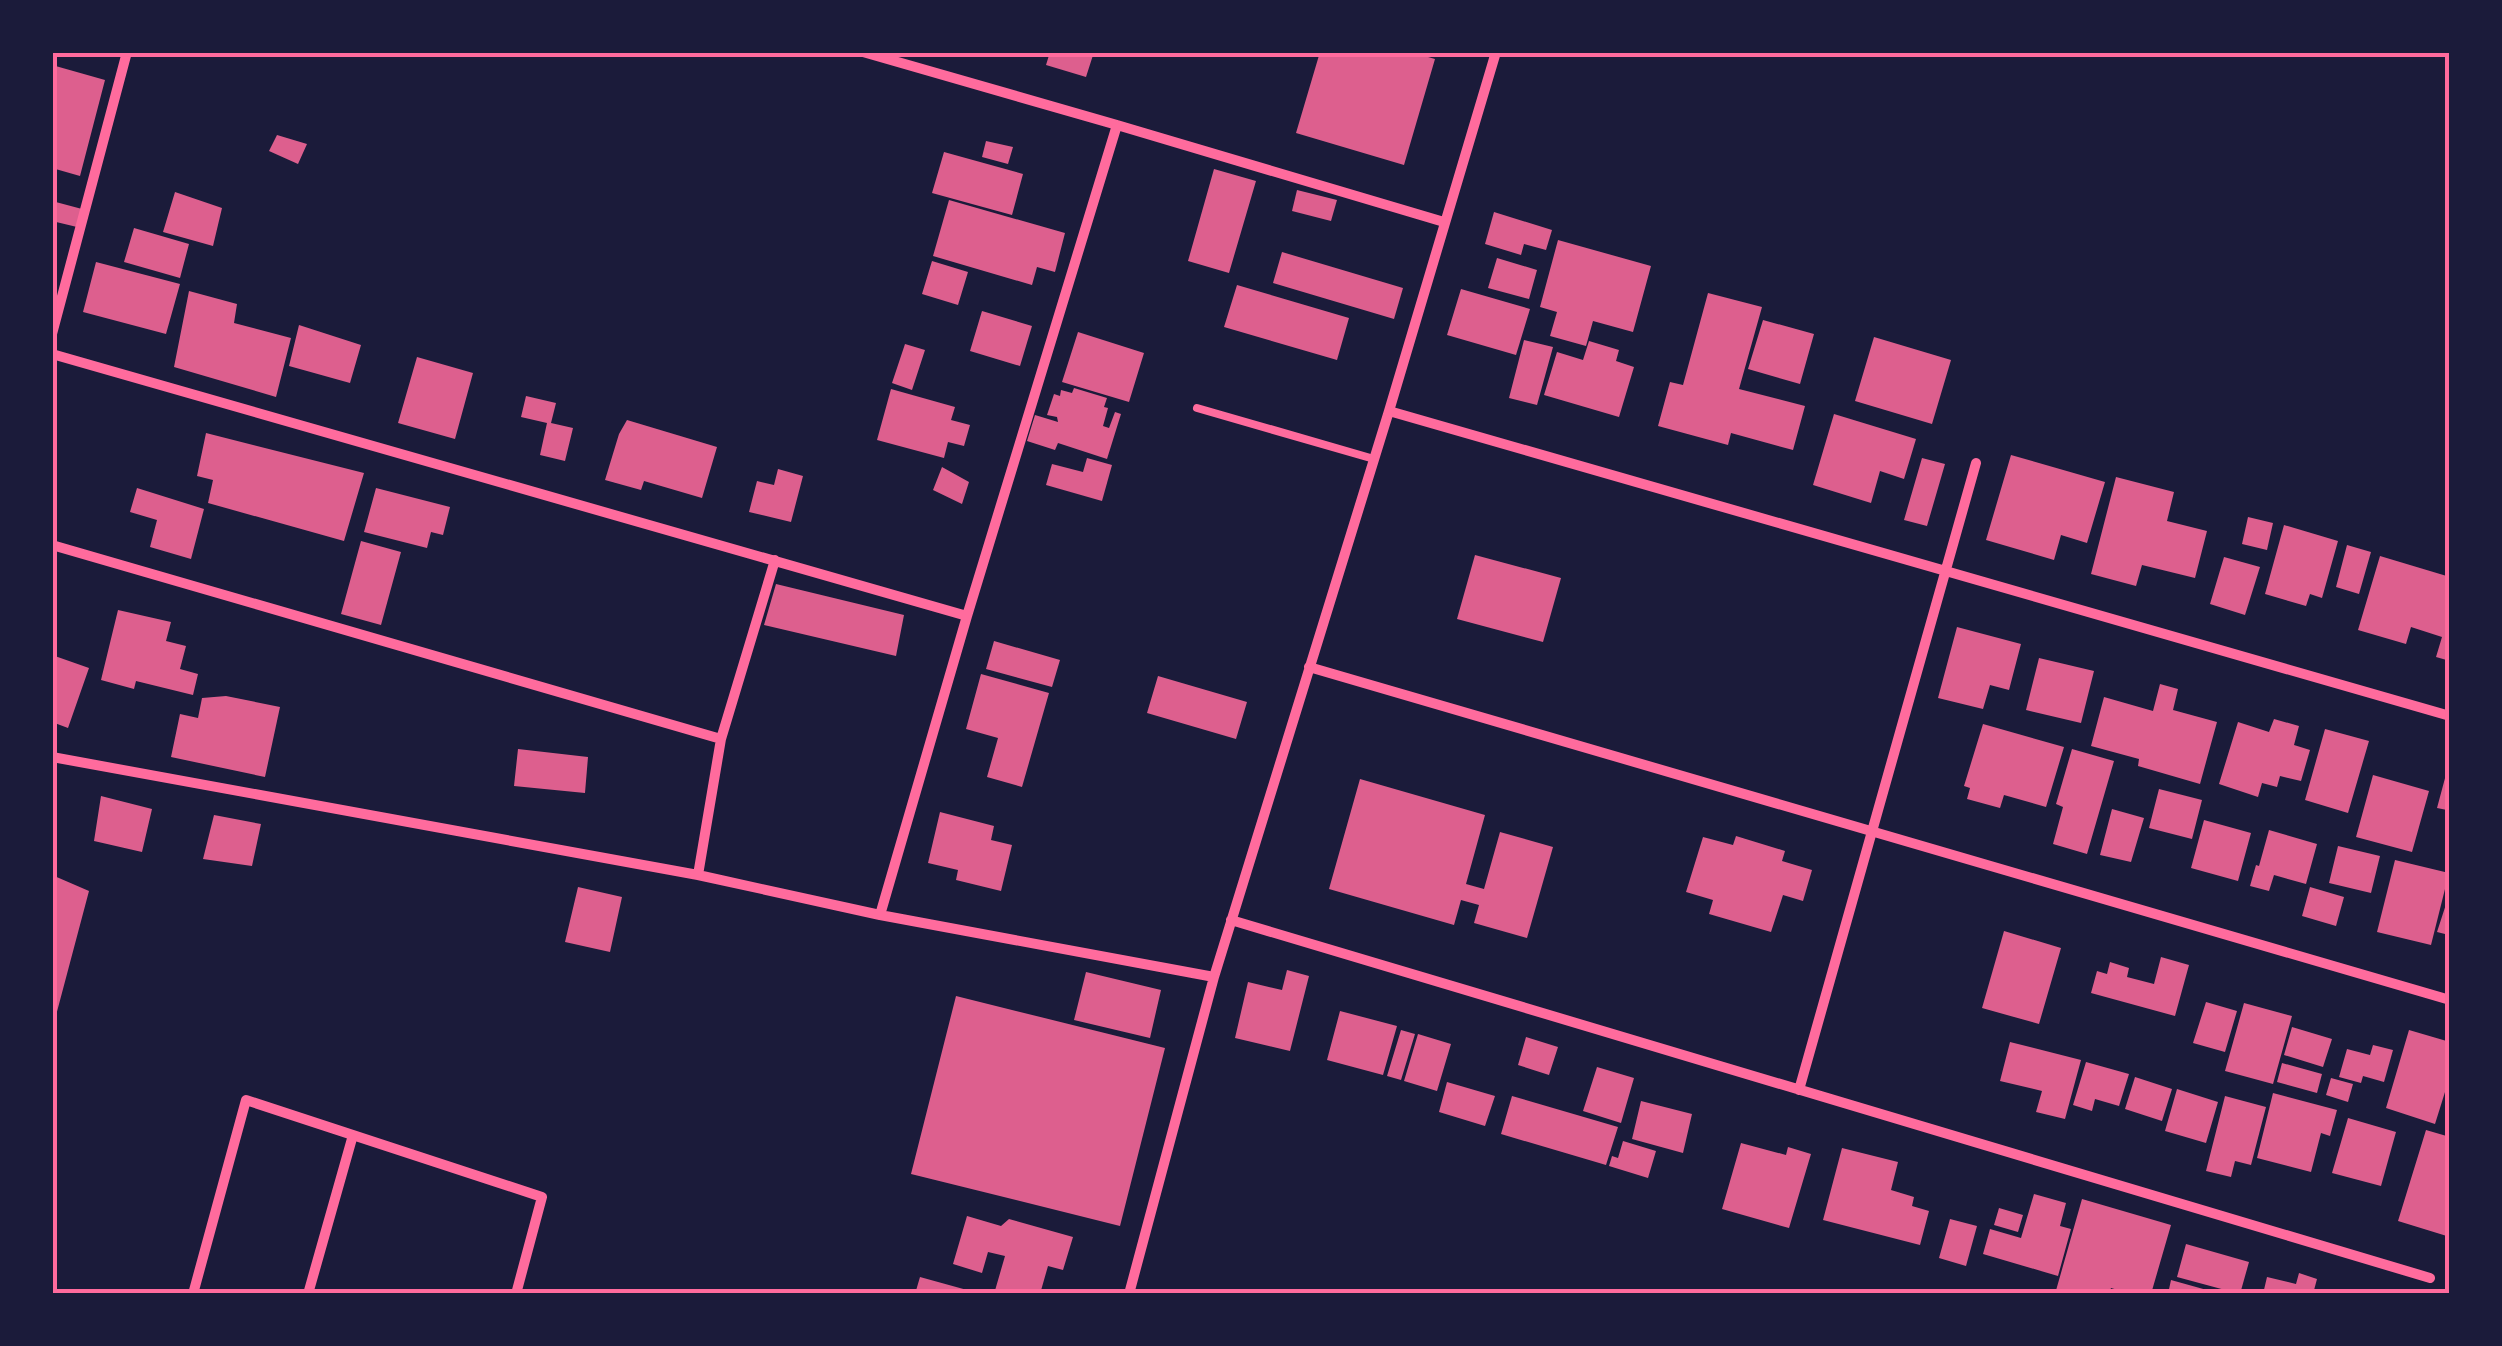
<svg xmlns="http://www.w3.org/2000/svg" width="2502" height="1346" font-family="Commissioner,sans-serif">
  <style>
    .building { fill: #dd5f8e }
    .lines { fill: none; stroke-linecap: round; stroke-linejoin: round }
    .service { stroke: #ff6b9d; stroke-width: 8 }
    .minor { stroke: #ff6b9d; stroke-width: 10 }
    .neatline { fill: none; stroke: #ff6b9d; stroke-width: 4 }
  </style>
  <rect width="100%" height="100%" fill="#1b1b3a"/>
  <!-- building -->
  <path class="building" d="M1050,52H1094L1086,77L1046,65Z
    M1320,52H1411L1435,59L1404,165L1296,133Z
    M52,65L105,80L80,176L52,168Z
    M277,135L307,144L298,164L269,151Z
    M986,141L1013,147L1008,164L982,157Z
    M944,152L1023,174L1012,215L932,193Z
    M1214,169L1256,181L1229,273L1188,261Z
    M1297,190L1337,200L1331,221L1292,211Z
    M175,192L222,208L213,246L163,232Z
    M949,200L1065,233L1055,272L1037,267L1032,285L933,256Z
    M52,201L82,209L77,227L52,221Z
    M1494,212L1552,230L1546,250L1524,244L1521,255L1485,244Z
    M134,228L189,244L180,278L124,262Z
    M1558,240L1651,266L1633,332L1593,321L1586,346L1550,336L1557,312L1540,307Z
    M1282,252L1403,288L1394,319L1273,283Z
    M1497,258L1537,270L1529,299L1488,288Z
    M932,261L968,272L958,305L922,294Z
    M96,262L180,284L166,334L83,312Z
    M1237,285L1349,318L1337,360L1224,327Z
    M1461,289L1530,309L1516,355L1447,335Z
    M189,291L237,304L234,323L291,338L276,397L174,367Z
    M1708,293L1762,307L1739,389L1805,406L1793,450L1731,433L1728,445L1658,426L1670,382L1683,385Z
    M982,311L1032,326L1020,366L970,351Z
    M1763,320L1814,334L1800,384L1748,369Z
    M299,325L361,345L350,383L289,366Z
    M1078,332L1144,353L1129,402L1062,382Z
    M1874,337L1951,360L1932,424L1855,401Z
    M1524,340L1553,347L1537,405L1509,398Z
    M1589,341L1619,350L1616,361L1634,367L1619,417L1544,395L1557,352L1583,360Z
    M905,344L925,350L912,390L892,383Z
    M417,357L473,373L455,439L398,423Z
    M1074,388L1107,398L1104,407L1108,408L1103,426L1109,428L1115,412L1121,414L1107,459L1058,443L1055,450L1027,441L1035,415L1058,422L1057,417L1047,415L1054,394L1060,396L1061,390L1072,393Z
    M891,389L955,407L951,420L970,425L964,446L948,442L944,458L877,440Z
    M526,396L556,403L551,423L573,428L565,461L540,455L547,423L521,417Z
    M1834,414L1916,439L1904,479L1880,471L1871,503L1813,485Z
    M627,420L717,447L702,498L644,481L641,490L605,480L619,434Z
    M206,433L364,473L344,541L208,503L213,480L197,476Z
    M2011,455L2105,482L2087,543L2061,535L2054,560L1986,540Z
    M1087,458L1112,465L1102,501L1046,485L1052,464L1083,472Z
    M1922,458L1945,464L1927,526L1904,520Z
    M942,467L969,482L962,504L933,490Z
    M778,469L803,476L791,522L749,512L757,481L774,485Z
    M2116,477L2174,492L2167,521L2207,531L2195,578L2142,565L2136,586L2091,574Z
    M137,488L204,509L191,559L150,547L157,520L130,512Z
    M376,488L450,507L443,535L431,532L427,548L364,532Z
    M2248,517L2273,523L2267,550L2242,544Z
    M2284,525L2338,541L2322,598L2310,594L2306,606L2265,594Z
    M361,541L401,552L381,625L341,614Z
    M2347,545L2371,552L2359,594L2336,587Z
    M1475,555L1561,578L1543,642L1457,619Z
    M2380,556L2450,577V661L2436,657L2442,637L2411,627L2406,644L2358,630Z
    M2224,557L2260,567L2245,615L2210,604Z
    M776,584L904,615L896,656L764,625Z
    M118,610L171,622L166,641L186,646L180,669L198,674L193,695L136,681L134,689L101,680Z
    M1957,627L2021,644L2009,690L1990,685L1983,709L1938,698Z
    M994,641L1060,660L1052,687L986,669Z
    M52,655L89,668L68,728L52,722Z
    M2039,658L2094,671L2081,723L2026,710Z
    M981,674L1049,693L1022,787L987,777L998,738L966,729Z
    M1158,676L1247,702L1236,739L1147,713Z
    M2160,684L2178,689L2173,710L2217,722L2200,784L2138,766L2139,759L2091,746L2104,697L2153,711Z
    M226,696L280,707L265,777L171,757L180,714L198,718L202,698Z
    M2274,719L2299,726L2294,745L2310,750L2301,781L2280,776L2277,787L2262,783L2258,797L2219,784L2238,722L2269,732Z
    M1983,724L2064,747L2046,807L2004,795L2000,808L1967,799L1970,788L1964,786Z
    M2325,729L2369,741L2348,813L2305,800Z
    M518,749L588,757L585,793L514,786Z
    M2072,749L2114,761L2087,854L2053,844L2063,807L2056,804Z
    M2448,767L2450,802L2447,810L2437,808Z
    M2373,775L2429,791L2412,852L2356,837Z
    M1360,779L1485,815L1466,884L1484,889L1500,832L1553,847L1527,938L1474,923L1479,905L1461,900L1454,925L1329,889Z
    M2159,789L2202,800L2192,839L2149,828Z
    M101,796L152,809L142,852L94,841Z
    M2112,809L2144,818L2131,862L2100,855Z
    M940,812L994,826L991,840L1012,845L1001,891L956,880L958,870L928,863Z
    M214,815L261,824L252,866L203,859Z
    M2204,820L2251,833L2238,881L2191,868Z
    M2269,830L2317,844L2306,884L2274,875L2269,891L2250,886L2256,865L2259,866Z
    M1736,836L1785,851L1782,861L1812,870L1803,901L1783,895L1771,932L1709,914L1713,900L1686,892L1703,837L1733,845Z
    M2338,846L2380,856L2371,893L2329,883Z
    M2395,860L2449,873L2431,945L2377,932Z
    M52,875L89,891L54,1023H52Z
    M578,887L622,897L610,952L565,942Z
    M2310,887L2344,897L2336,926L2302,916Z
    M2449,895H2450L2449,935L2437,932Z
    M2004,931L2061,948L2039,1024L1982,1008Z
    M2161,957L2189,965L2175,1016L2091,993L2097,971L2107,974L2110,962L2129,968L2127,977L2154,984Z
    M1287,970L1309,976L1290,1051L1235,1038L1248,982L1282,990Z
    M1086,972L1161,990L1150,1038L1074,1020Z
    M956,996L1165,1048L1120,1226L911,1174Z
    M2206,1002L2237,1011L2225,1052L2193,1043Z
    M2244,1003L2292,1016L2273,1084L2225,1071Z
    M1340,1011L1397,1026L1383,1075L1327,1060Z
    M2292,1027L2332,1039L2323,1067L2284,1055Z
    M1401,1030L1415,1034L1401,1080L1387,1076Z
    M2409,1030L2450,1042V1076L2435,1124L2386,1108Z
    M1418,1034L1451,1044L1437,1091L1404,1081Z
    M1526,1037L1558,1047L1549,1075L1518,1065Z
    M2010,1042L2081,1060L2065,1119L2036,1112L2042,1091L2000,1081Z
    M2373,1045L2393,1050L2384,1082L2363,1076L2361,1083L2339,1077L2347,1049L2370,1055Z
    M2086,1062L2129,1074L2119,1106L2095,1099L2092,1111L2073,1105Z
    M2282,1063L2322,1074L2317,1093L2277,1082Z
    M1597,1067L1634,1078L1621,1123L1583,1111Z
    M2135,1077L2172,1089L2162,1121L2125,1109Z
    M2331,1078L2353,1084L2348,1102L2326,1095Z
    M1447,1082L1495,1096L1485,1126L1439,1112Z
    M2177,1089L2218,1102L2206,1143L2165,1131Z
    M2273,1093L2337,1110L2330,1136L2321,1133L2311,1172L2257,1158Z
    M1512,1096L1618,1127L1606,1165L1501,1134Z
    M2225,1096L2266,1107L2251,1165L2235,1161L2231,1177L2206,1171Z
    M1641,1101L1692,1114L1683,1153L1632,1139Z
    M2348,1118L2396,1132L2381,1186L2332,1173Z
    M2426,1130L2450,1137V1237L2398,1221Z
    M1623,1141L1656,1151L1648,1178L1609,1166L1612,1156L1618,1158Z
    M1741,1143L1786,1155L1788,1147L1811,1154L1789,1228L1722,1209Z
    M1842,1148L1898,1162L1891,1190L1914,1197L1912,1206L1929,1211L1920,1245L1823,1220Z
    M2034,1194L2066,1203L2060,1226L2071,1229L2058,1276L1983,1254L1990,1229L2021,1238Z
    M2082,1199L2171,1225L2151,1294H2131L2111,1288L2109,1294H2055Z
    M1999,1208L2023,1215L2018,1232L1994,1225Z
    M967,1216L1001,1226L1009,1219L1073,1237L1063,1270L1048,1266L1040,1294H994L1005,1256L988,1252L982,1273L953,1264Z
    M1950,1219L1977,1226L1966,1266L1939,1258Z
    M2186,1244L2249,1262L2240,1294L2177,1277Z
    M2299,1273L2317,1279L2313,1294H2263L2267,1277L2296,1284Z
    M920,1277L967,1290L966,1294H915Z
    M2171,1280L2214,1292V1294H2168Z"/>
  <g class="lines">
    <!-- service -->
    <path class="service" d="M1197,408L1374,459"/>
    <!-- minor -->
    <path class="minor" d="M863,52L1117,125L1444,222
      M52,334L127,52
      M52,354L967,616
      M1389,411L2450,716
      M52,545L721,739
      M1309,667L2450,1000
      M52,757L698,875L880,915L1214,977
      M698,875L721,739L775,560
      M880,915L967,616L1117,125
      M1231,920L2430,1278
      M1799,1090L1976,463
      M193,1294L246,1100L542,1197L516,1294
      M308,1294L353,1135
      M1129,1294L1214,977L1389,411L1496,52"/>
  </g>
  <!-- border -->
  <rect width="2502" height="1346" fill="none" stroke="#1b1b3a" stroke-width="110"/>
  <rect x="55" y="55" width="2392" height="1236" class="neatline"/>
</svg>
